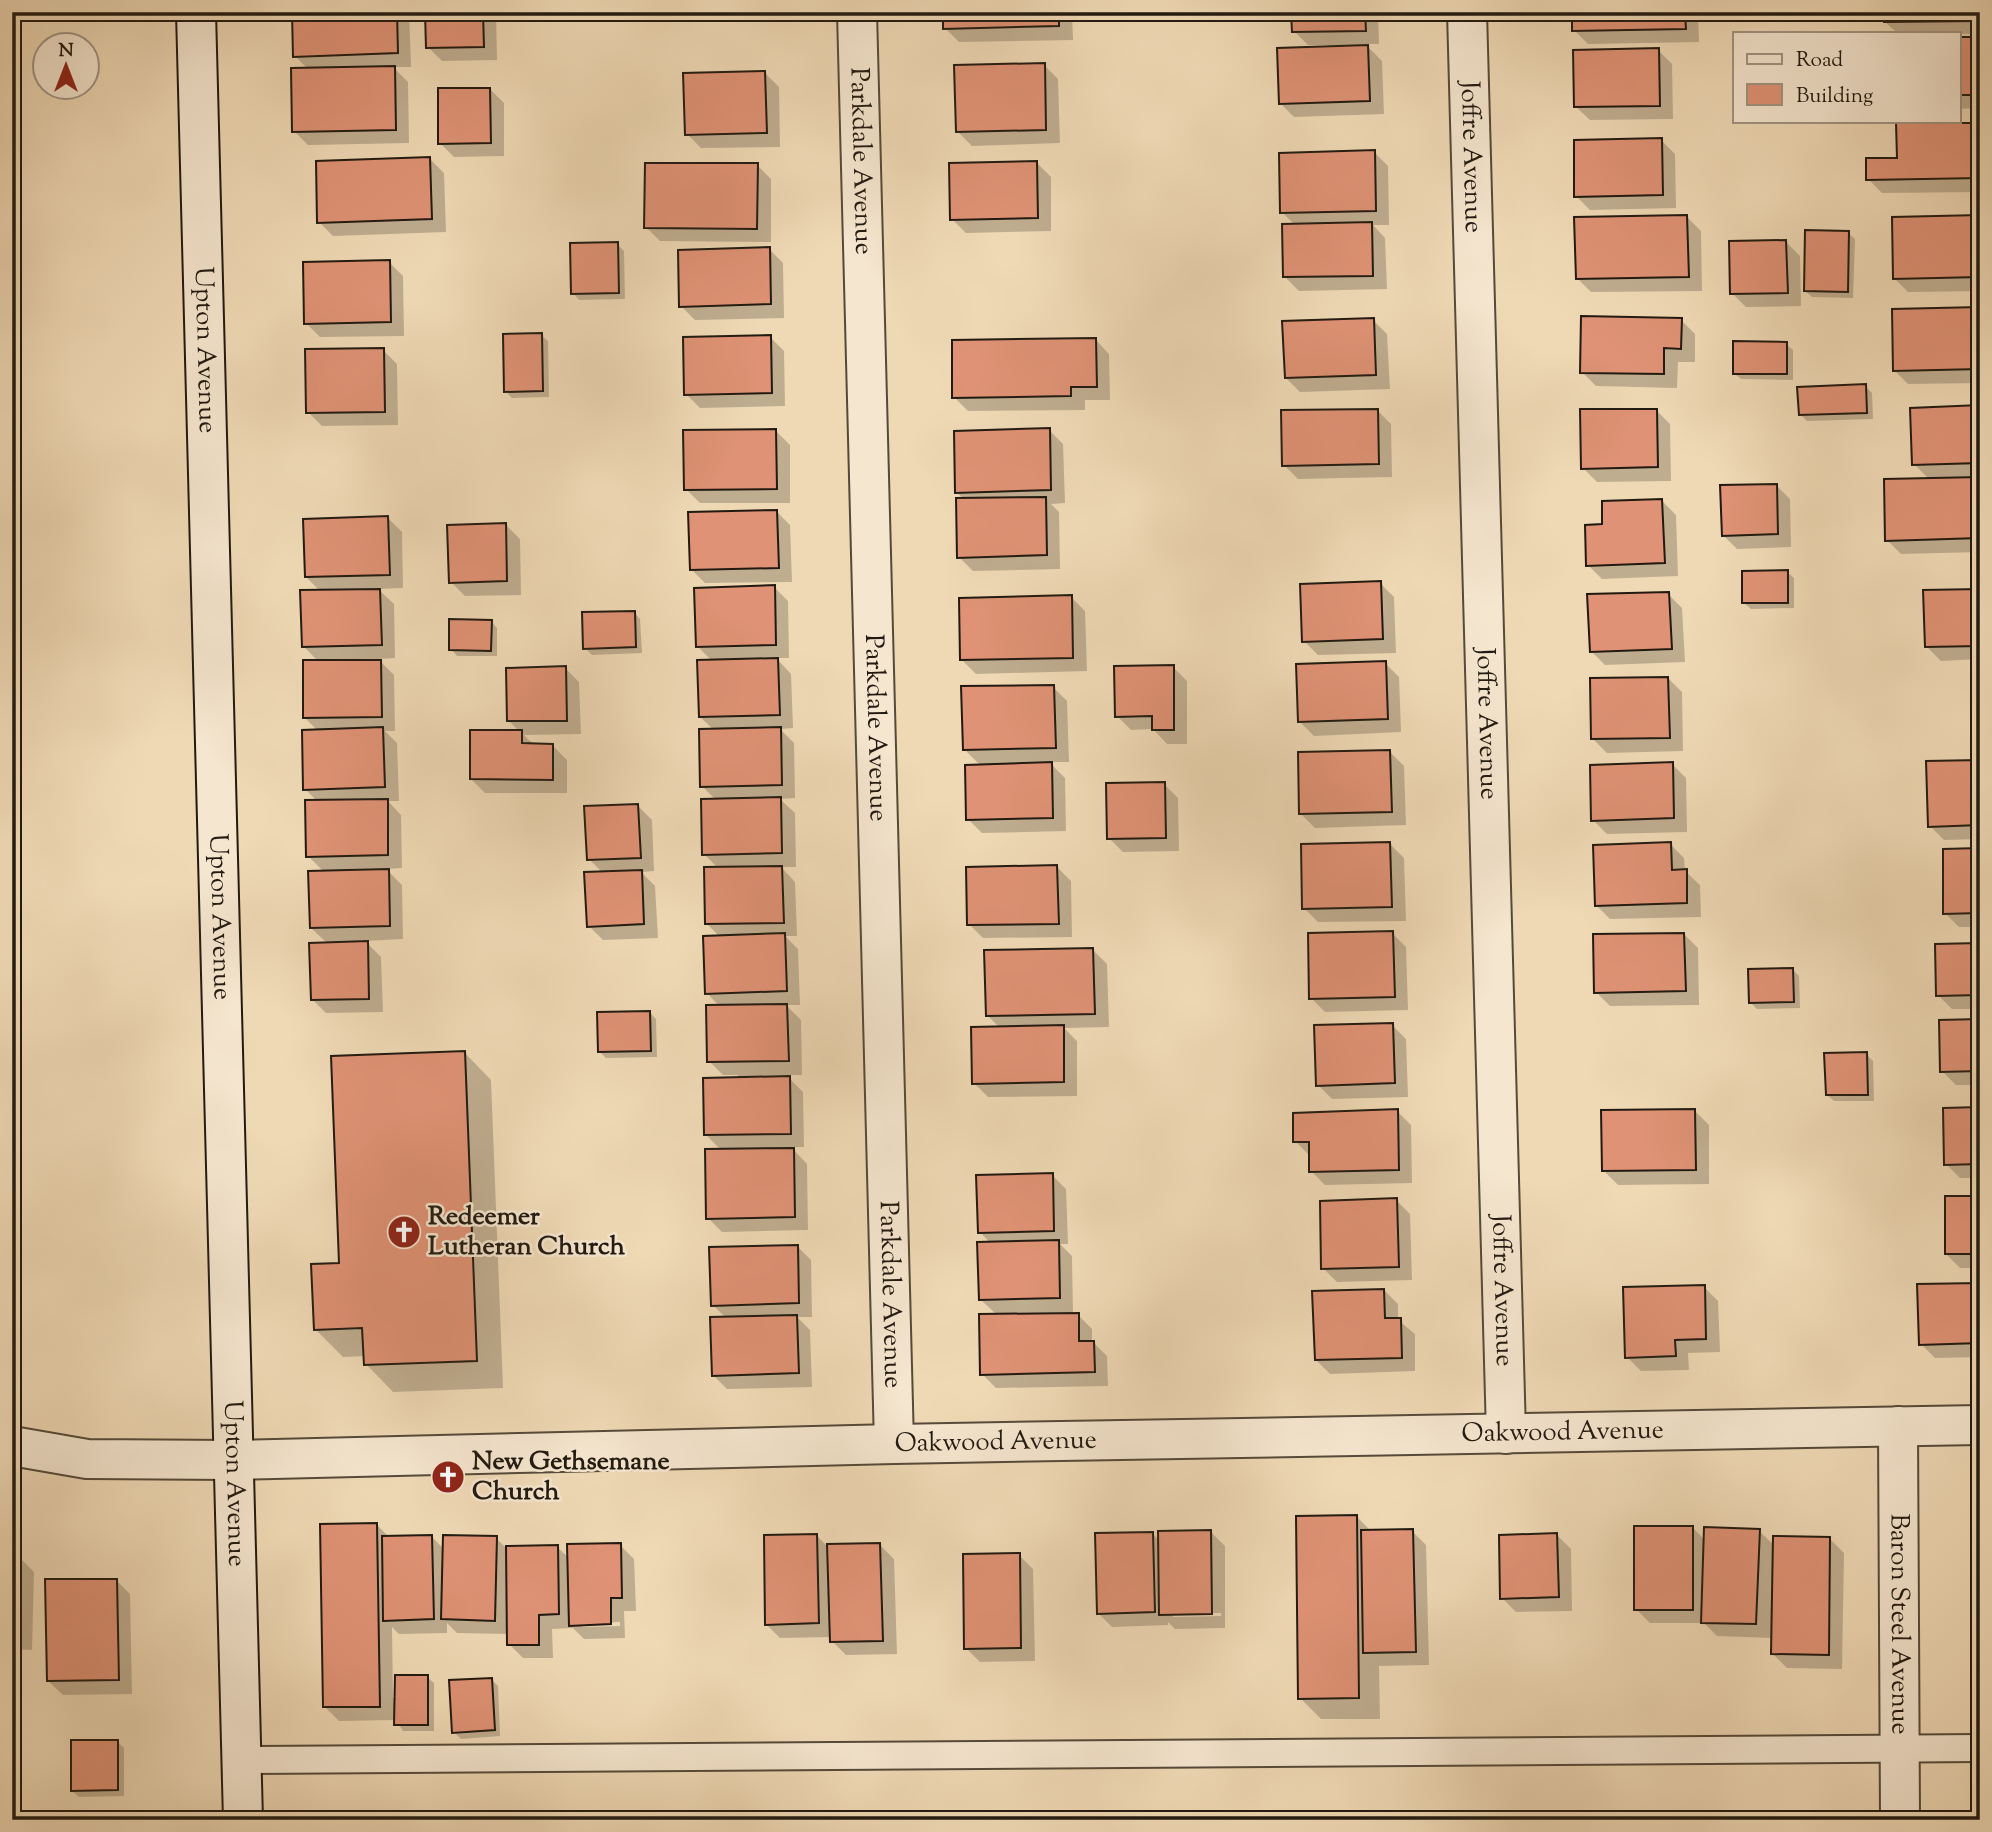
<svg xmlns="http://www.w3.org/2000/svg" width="1992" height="1832" font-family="'Sorts Mill Goudy',serif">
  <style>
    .shadow { fill: #0003; fill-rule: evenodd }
    .building { fill: #df9275; stroke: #221a11; stroke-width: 2 }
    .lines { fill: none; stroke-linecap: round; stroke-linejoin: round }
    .lane-casing { stroke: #554a3a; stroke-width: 30 }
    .street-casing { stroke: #554a3a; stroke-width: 42 }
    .secondary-casing { stroke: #221a11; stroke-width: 42 }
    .lane { stroke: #f5e6cf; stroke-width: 26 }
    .street { stroke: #f5e6cf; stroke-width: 38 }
    .secondary { stroke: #f5e6cf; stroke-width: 38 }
    .labels { text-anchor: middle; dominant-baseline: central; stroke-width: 5; stroke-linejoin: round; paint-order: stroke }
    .street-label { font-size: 26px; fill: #221a11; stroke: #f5e6cf }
    .poi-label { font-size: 26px; font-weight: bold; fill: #221a11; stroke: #f5e6cf; text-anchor: start }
  </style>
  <rect width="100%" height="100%" fill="#efd9b5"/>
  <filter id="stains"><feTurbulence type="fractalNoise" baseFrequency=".00286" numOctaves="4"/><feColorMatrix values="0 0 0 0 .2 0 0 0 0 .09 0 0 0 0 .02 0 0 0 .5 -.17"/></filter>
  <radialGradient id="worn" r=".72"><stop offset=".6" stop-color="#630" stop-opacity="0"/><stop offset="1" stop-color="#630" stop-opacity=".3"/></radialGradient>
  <!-- shadow -->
  <path class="shadow" d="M293,12H409L411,67H393L408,82L409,143L308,145L294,131L308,69L295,56Z
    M427,12H496L497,60L442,61L428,47Z
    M945,12H1072L1073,40L959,42L945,28Z
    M1293,12H1378L1379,44H1365L1382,61L1384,114L1294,117L1280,103L1329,48V45H1308L1294,31Z
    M1573,12H1698L1699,42L1588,44L1574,30Z
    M1980,12V34L1897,33L1885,22Z
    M1980,38V108L1959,109V39Z
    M1658,50L1672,64L1673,119L1590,120L1575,106Z
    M1044,65L1058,79L1060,143L972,146L958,132Z
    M765,73L779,87L780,147L701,148L687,134Z
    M490,89L504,103V156L454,157L440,143Z
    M1976,124L1980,128V192L1882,193L1868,179L1899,159Z
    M1661,140L1675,154L1676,208L1590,210L1576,196Z
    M1374,152L1388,166L1389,225H1373L1385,238L1387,289L1299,291L1285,277L1295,225L1282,212Z
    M430,159L444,173L446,232L333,236L319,222Z
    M1037,163L1051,177V231L966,233L952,219Z
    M757,165L771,179V242L660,241L646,227Z
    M1687,217L1701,231L1702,291L1591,292L1577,278Z
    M1980,217V291L1908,292L1894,278Z
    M1848,233L1855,239L1853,298L1812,297L1805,291Z
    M1786,242L1800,256L1801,306L1746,307L1732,293Z
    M617,244L624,251L625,299L579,300L573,293Z
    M769,249L783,263L784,318L695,320L681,306Z
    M389,262L403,276L404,336L320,337L306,323Z
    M1980,308V383L1908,384L1894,370Z
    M1373,320L1387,334L1390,389L1300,392L1286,378Z
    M1681,320L1695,334V362H1678L1677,388L1596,386L1582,372Z
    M541,335L548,341L549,397L512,398L506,392Z
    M770,337L784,351L785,406L700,408L686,394Z
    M1095,339L1109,354L1110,400H1085V410L968,411L954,397Z
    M1786,344L1793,350V380L1741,379L1734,373Z
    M383,350L397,364L398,425L322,426L308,412Z
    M1865,386L1872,393L1873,419L1807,421L1800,414Z
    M1980,407V552L1901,554L1887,540L1929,479L1914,464Z
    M1377,410L1391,424L1392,477L1298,479L1284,465Z
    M1656,410L1670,424L1671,481L1597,482L1583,468Z
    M1049,430L1063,444L1065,503L1051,504L1059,512L1060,569L973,571L959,557L965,500L956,492Z
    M776,431L790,445V503H700L686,489Z
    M1776,485L1790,499L1791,547L1737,549L1723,535Z
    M1662,501L1676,515L1678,576L1602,579L1588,565L1604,526Z
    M776,511L790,525L792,582L705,583L691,569Z
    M388,518L402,532L403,588L378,589L394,604L395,658L378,659L394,675L395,731H385L397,743L399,801H388L401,815L402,868L386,869L402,885L403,939L365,941L381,957L383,1012L326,1013L312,999L328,944L311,928L325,873L308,856L317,801L305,789L318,731L305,718L319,662L303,646L321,592L306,577Z
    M506,525L520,539L521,595L465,596L451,582Z
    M1787,572L1794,578V608L1751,609L1744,603Z
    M1380,583L1394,597L1396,653L1318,655L1304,641Z
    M774,587L788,601L789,658H776L791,674L793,728L780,729L794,743L795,798L780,799L795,813L796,867H781L795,882L797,936H785L798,949L800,1005H786L801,1020L802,1075H786L803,1092L804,1147H791L807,1164L808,1230L722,1232L708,1218L722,1151L706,1135L738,1075H723L709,1061L720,1007L707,993L720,937L707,924L719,869L704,854L716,800L702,786L714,730L700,717L713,662L697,646Z
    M1980,590V659L1941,661L1927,647Z
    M1668,594L1682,608L1685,662L1605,665L1591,651Z
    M1071,597L1085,611L1087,671L976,674L962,660Z
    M634,612L640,619L642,653L592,655L585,648Z
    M491,621L497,628V656H457L451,649Z
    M1385,663L1399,677L1401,732L1314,736L1300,722Z
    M1173,667L1187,681V744H1167L1153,729L1131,730L1117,716Z
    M565,668L579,682L581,734L524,735L535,746H553L567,760V793H485L471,779L520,732L509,721Z
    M1668,678L1682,692L1683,751L1607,753L1593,739Z
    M1053,687L1067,701L1069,762H1049L1065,778L1066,831L982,833L968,819L981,766L964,749Z
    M1390,752L1404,766L1406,825L1315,828L1301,814Z
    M1980,762V839L1944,840L1930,826Z
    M1672,764L1686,778L1687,832L1607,834L1593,820Z
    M1164,784L1178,798L1179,851L1123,852L1109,838Z
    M638,806L652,820L654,871L641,872L655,886L658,938L603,940L589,926L603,873L589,859Z
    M1390,844L1404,858L1406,921L1318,922L1304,908Z
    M1670,844L1684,858L1685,871L1700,885L1701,917L1610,919L1596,905Z
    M1980,850V927H1959L1945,913Z
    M1057,867L1071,881L1072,937L983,938L969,924Z
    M1392,933L1406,947L1408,1010L1325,1012L1311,998Z
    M1684,934L1698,948L1699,1005L1610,1006L1596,992Z
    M1980,945V1009H1952L1938,995Z
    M1093,950L1107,964L1109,1027L1064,1028L1077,1041V1096L988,1097L974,1083L1000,1028L988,1016Z
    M1792,969L1799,976L1800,1008L1757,1009L1751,1003Z
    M649,1012L656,1019L657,1057L606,1058L600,1052Z
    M1980,1021V1085H1956L1942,1071Z
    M1392,1025L1406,1039L1408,1097L1332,1099L1318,1085Z
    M464,1052L491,1080L503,1388L393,1392L366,1364L365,1356L343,1357L315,1329L341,1265Z
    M1866,1054L1873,1061L1874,1101H1834L1827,1095Z
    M1980,1109V1178H1960L1946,1164Z
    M1397,1111L1411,1125L1412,1183L1325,1185L1311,1171L1309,1155L1295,1141Z
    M1695,1111L1709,1125V1184L1618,1185L1604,1171Z
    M1052,1175L1066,1189L1068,1244H1060L1072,1256L1073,1315H1078L1092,1329V1341L1107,1356L1108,1386L996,1388L982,1374L997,1315L980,1299L991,1244L980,1232Z
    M1980,1197V1268H1960L1946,1254Z
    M1396,1200L1410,1214L1412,1280L1337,1282L1323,1268Z
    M797,1246L811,1260L812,1317H797L810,1330L812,1387L727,1389L713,1375L726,1318L713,1305Z
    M1980,1285V1357L1935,1358L1921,1344Z
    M1704,1287L1718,1301L1720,1352L1688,1353L1689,1370L1641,1371L1627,1357Z
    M1384,1290L1398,1304V1320L1415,1334V1371L1330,1374L1316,1360Z
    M1357,1517L1371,1531H1412L1426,1545L1429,1665L1379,1666L1380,1719H1321L1300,1698Z
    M377,1525L390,1538L432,1537L445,1550L496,1538L506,1548L557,1547L569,1558L620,1545L634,1559L636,1611H624L625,1638L584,1639L573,1628L552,1629L553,1658H523L509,1644V1634L457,1633L447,1623V1633L399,1634L392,1627L393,1698L427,1677L434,1683V1731H403L396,1720L339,1721L325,1707ZM620,1622V1626L582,1627V1624Z
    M1692,1527L1705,1540L1759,1531L1775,1546L1830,1539L1844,1553L1842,1669L1787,1668L1773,1654V1638L1717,1636L1704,1623H1650L1636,1609Z
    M1211,1532L1225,1546V1628L1175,1629L1168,1622V1625L1112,1627L1098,1613L1153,1534L1160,1541ZM1173,1613H1221V1616L1173,1617Z
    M1557,1535L1571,1549L1572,1611L1516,1612L1502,1598Z
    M817,1536L827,1546L880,1545L894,1559L897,1654L846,1655L832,1641V1637L780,1638L766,1624Z
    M1019,1555L1033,1569L1035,1661L980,1662L966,1648Z
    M12,1558H20L34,1572L32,1650L12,1649Z
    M116,1580L130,1594L132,1694L63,1695L48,1681Z
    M492,1680L498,1686L500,1736L461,1739L454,1732Z
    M118,1742L124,1748V1796L79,1797L72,1791Z"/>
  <!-- building -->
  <path class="building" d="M292,12H397L398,53L293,57Z
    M425,12H483L484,47L426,48Z
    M943,12H1059V26L943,29Z
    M1291,12H1365L1366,31L1292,32Z
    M1572,12H1685L1686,29L1572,31Z
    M1883,12H1980V21L1884,22Z
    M1959,37H1980V95H1959Z
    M1368,45L1370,101L1279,104L1277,48Z
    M1659,48L1660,106L1574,107L1573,50Z
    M1045,63L1046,130L956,132L954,65Z
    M395,66L396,130L292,132L291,68Z
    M765,71L767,133L685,135L683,73Z
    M438,88H490L491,143L438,144Z
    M1896,123H1977L1980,178L1866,180V158H1897Z
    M1662,138L1663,195L1574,197V140Z
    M1375,150L1376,211L1280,213L1279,153Z
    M430,157L432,219L317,223L316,161Z
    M1037,161L1038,218L950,220L949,163Z
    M645,163H758L757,229L644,228Z
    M1687,215L1689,277L1576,279L1574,217Z
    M1980,215V277L1893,279L1892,217Z
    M1372,222L1373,276L1283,277L1282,224Z
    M1805,230L1849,231L1848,292L1804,291Z
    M1786,240L1788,293L1730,294L1729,241Z
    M618,242L619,293L571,294L570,243Z
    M770,247L771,304L679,307L678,250Z
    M390,260L391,322L304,324L303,262Z
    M1980,307V369L1893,371L1892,309Z
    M1581,316L1682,318L1681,349L1664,348V374L1580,373Z
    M1374,318L1376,375L1285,378L1282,321Z
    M542,333L543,391L504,392L503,334Z
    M771,335L772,393L684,395L683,337Z
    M1096,338L1097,387H1071V396L952,398V340Z
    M1733,341L1787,342V374H1733Z
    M384,348L385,412L306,413L305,349Z
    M1866,384L1867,413L1799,415L1797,387Z
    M1980,405V463L1912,465L1910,408Z
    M1378,409L1379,464L1282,466L1281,410Z
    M1580,409H1657L1658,467L1581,469Z
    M1050,428L1051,490L955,493L954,431Z
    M776,429L777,489L684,490L683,430Z
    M1980,477V538L1885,541L1884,479Z
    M1777,484L1778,534L1722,536L1720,485Z
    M1046,497L1047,555L957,558L956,498Z
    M1662,499L1665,563L1586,566L1585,525L1602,524V501Z
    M777,510L779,568L690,570L688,512Z
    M388,516L390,575L305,577L303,519Z
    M506,523L507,581L449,583L447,525Z
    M1788,570V603H1742V571Z
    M1381,581L1383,639L1302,642L1300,584Z
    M775,585L776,645L696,647L694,588Z
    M380,589L382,645L302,647L300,590Z
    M1980,589V646L1925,647L1923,590Z
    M1669,592L1672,649L1590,652L1587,594Z
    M1072,595L1073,658L960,660L959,598Z
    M635,611L636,647L583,649L582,612Z
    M449,619L492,620L491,651L449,650Z
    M778,658L780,715L699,717L697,660Z
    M303,660H381L382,717L303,718Z
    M1386,661L1388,719L1298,722L1296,664Z
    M1174,665V730H1152V716L1115,717L1114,666Z
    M566,666L567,721H507L506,668Z
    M1668,677L1670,738L1591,739L1590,678Z
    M1054,685L1056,748L963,750L961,686Z
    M383,727L385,787L303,790L302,730Z
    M781,727L782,785L700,787L699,729Z
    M470,730H522V743L553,744V780L470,779Z
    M1390,750L1392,812L1299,814L1298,752Z
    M1980,760V825L1928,827L1926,761Z
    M1052,762L1053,818L966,820L965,765Z
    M1673,762L1674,818L1591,821L1590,765Z
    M1165,782L1166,838L1107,839L1106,783Z
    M781,797L782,853L702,855L701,799Z
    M388,799V855L306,857L305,800Z
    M638,804L641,858L587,860L584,806Z
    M1390,842L1392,907L1302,909L1301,844Z
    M1671,842L1672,870L1687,869V903L1595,906L1593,845Z
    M1980,848V913L1943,914V849Z
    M1057,865L1059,924L967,925L966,867Z
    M782,866L784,923L705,924L704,867Z
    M389,869L390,926L310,928L308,871Z
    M642,870L644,924L587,927L584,872Z
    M1393,931L1395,997L1309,999L1308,933Z
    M785,933L787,991L705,994L703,936Z
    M1684,933L1686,991L1594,993L1593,934Z
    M368,941L369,999L311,1000L309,943Z
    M1980,943V995L1936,996L1935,944Z
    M1093,948L1095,1014L986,1016L984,950Z
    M1793,968L1794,1002L1749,1003L1748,969Z
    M787,1004L789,1061L707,1062L706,1005Z
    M650,1011L651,1051L598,1052L597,1012Z
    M1980,1019V1071L1940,1072L1939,1020Z
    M1393,1023L1395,1083L1316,1086L1314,1025Z
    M1064,1025V1082L972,1084L971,1027Z
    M465,1051L477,1361L364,1365L362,1328L314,1330L311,1264L339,1263L331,1056Z
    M1867,1052L1868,1095H1826L1824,1053Z
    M790,1076L791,1134L704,1135L703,1078Z
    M1980,1107V1164L1944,1165L1943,1108Z
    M1398,1109L1399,1170L1309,1172V1142H1293V1113Z
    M1695,1109L1696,1170L1602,1171L1601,1110Z
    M794,1148L795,1217L706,1219L705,1149Z
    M1053,1173L1054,1231L978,1233L976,1175Z
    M1945,1196H1980V1254H1945Z
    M1397,1198L1399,1267L1321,1269L1320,1201Z
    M1059,1240L1060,1298L979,1300L977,1242Z
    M798,1245L799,1303L711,1306L709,1247Z
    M1980,1283V1343L1919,1345L1917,1284Z
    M1705,1285L1706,1339L1675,1340L1676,1356L1625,1358L1623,1287Z
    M1384,1289L1385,1318H1401L1402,1358L1315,1360L1312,1291Z
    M1079,1313V1341H1094L1095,1372L980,1375L979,1314Z
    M797,1315L799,1373L712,1376L710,1317Z
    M1357,1515L1359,1698L1298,1699L1296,1516Z
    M377,1523L380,1707H323L320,1524Z
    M1634,1526H1693V1610H1634Z
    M1704,1527L1760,1529L1756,1624L1701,1623Z
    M1413,1529L1416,1652L1363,1653L1361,1530Z
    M1211,1530L1212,1614L1159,1615L1158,1531Z
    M1153,1532L1155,1612L1097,1614L1095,1533Z
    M1557,1533L1559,1597L1500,1599L1499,1535Z
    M817,1534L819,1623L765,1625L764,1535Z
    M432,1535L434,1619L383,1621L382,1536Z
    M443,1535L497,1536L495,1621L441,1619Z
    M1773,1536L1830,1537L1829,1655L1771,1654Z
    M621,1543L622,1598H611V1624L569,1626L567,1544Z
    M880,1543L883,1641L830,1642L827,1544Z
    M558,1545L559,1614L539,1615V1645H507L506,1546Z
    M1020,1553L1021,1648L964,1649L963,1554Z
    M12,1556L21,1557L19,1636H12Z
    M45,1579H117L119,1680L47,1681Z
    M395,1675H428V1725H394Z
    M492,1678L495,1730L452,1733L449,1680Z
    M71,1740H118V1790L71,1791Z"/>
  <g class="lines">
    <defs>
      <path id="lane" d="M241,1760L1980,1748"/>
      <g id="street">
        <path id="s1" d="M857,12L894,1444"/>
        <path id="s2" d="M1467,12L1506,1434"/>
        <path id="s3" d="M1898,1426L1900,1820"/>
        <path id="s4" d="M12,1446L87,1459L233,1460L894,1444L1980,1425"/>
      </g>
      <g id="secondary">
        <path id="s5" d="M196,12L243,1820"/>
      </g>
    </defs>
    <!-- lane casing -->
    <use href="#lane" class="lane-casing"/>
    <!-- street casing -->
    <use href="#street" class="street-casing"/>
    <!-- secondary casing -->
    <use href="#secondary" class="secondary-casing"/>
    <!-- lane -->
    <use href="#lane" class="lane"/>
    <!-- street -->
    <use href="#street" class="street"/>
    <!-- secondary -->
    <use href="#secondary" class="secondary"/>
  </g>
  <!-- icons -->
  <defs>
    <symbol id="church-disc" viewBox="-11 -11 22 22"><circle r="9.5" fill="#8f2418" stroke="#f5e6cf"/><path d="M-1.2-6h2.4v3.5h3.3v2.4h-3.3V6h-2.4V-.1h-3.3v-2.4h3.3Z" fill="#fff"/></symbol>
  </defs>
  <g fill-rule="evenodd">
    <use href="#church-disc" x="385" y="1213" width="38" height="38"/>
    <use href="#church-disc" x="429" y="1458" width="38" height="38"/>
  </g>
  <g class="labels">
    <!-- street labels -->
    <g class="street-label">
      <text stroke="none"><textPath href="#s2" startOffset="145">Joffre Avenue</textPath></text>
      <text stroke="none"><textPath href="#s1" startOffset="149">Parkdale Avenue</textPath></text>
      <text stroke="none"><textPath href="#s5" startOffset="338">Upton Avenue</textPath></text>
      <text stroke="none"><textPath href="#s2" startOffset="712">Joffre Avenue</textPath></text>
      <text stroke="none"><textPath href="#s1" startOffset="716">Parkdale Avenue</textPath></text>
      <text stroke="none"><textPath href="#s5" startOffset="905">Upton Avenue</textPath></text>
      <text stroke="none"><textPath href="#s2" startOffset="1279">Joffre Avenue</textPath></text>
      <text stroke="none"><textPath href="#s1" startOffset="1283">Parkdale Avenue</textPath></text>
      <text stroke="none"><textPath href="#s4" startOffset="1552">Oakwood Avenue</textPath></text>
      <text stroke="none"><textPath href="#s4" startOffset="985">Oakwood Avenue</textPath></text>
      <text stroke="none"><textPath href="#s5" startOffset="1472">Upton Avenue</textPath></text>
      <text stroke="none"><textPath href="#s3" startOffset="198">Baron Steel Avenue</textPath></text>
    </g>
    <!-- poi labels -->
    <g class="poi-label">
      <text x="428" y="1217">Redeemer<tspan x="428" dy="30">Lutheran Church</tspan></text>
      <text x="472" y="1462">New Gethsemane<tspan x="472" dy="30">Church</tspan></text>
    </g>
  </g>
  <!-- margin -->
  <rect width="1992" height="1832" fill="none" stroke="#efd9b5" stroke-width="42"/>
  <rect x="14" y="14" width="1964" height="1804" fill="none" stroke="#221a11" stroke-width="3.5"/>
  <rect x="21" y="21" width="1950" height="1790" fill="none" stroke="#221a11" stroke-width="2"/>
  <!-- legend -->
  <rect x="1733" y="32" width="228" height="91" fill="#f5e6cf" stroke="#a19483" stroke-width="2"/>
  <rect x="1747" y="54" width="35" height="10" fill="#f5e6cf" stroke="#a19483" stroke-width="2"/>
  <text x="1796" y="66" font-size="21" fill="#221a11">Road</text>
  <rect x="1747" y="84" width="35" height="21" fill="#df9275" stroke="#a19483" stroke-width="2"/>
  <text x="1796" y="102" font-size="21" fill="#221a11">Building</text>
  <!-- north arrow -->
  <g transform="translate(66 66)"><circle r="33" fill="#f5e6cf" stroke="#a19483" stroke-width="2"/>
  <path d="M0-5L12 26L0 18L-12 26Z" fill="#8f2418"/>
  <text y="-10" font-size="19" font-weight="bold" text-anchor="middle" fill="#221a11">N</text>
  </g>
  <rect width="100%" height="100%" filter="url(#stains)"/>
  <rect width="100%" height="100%" fill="url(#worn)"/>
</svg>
